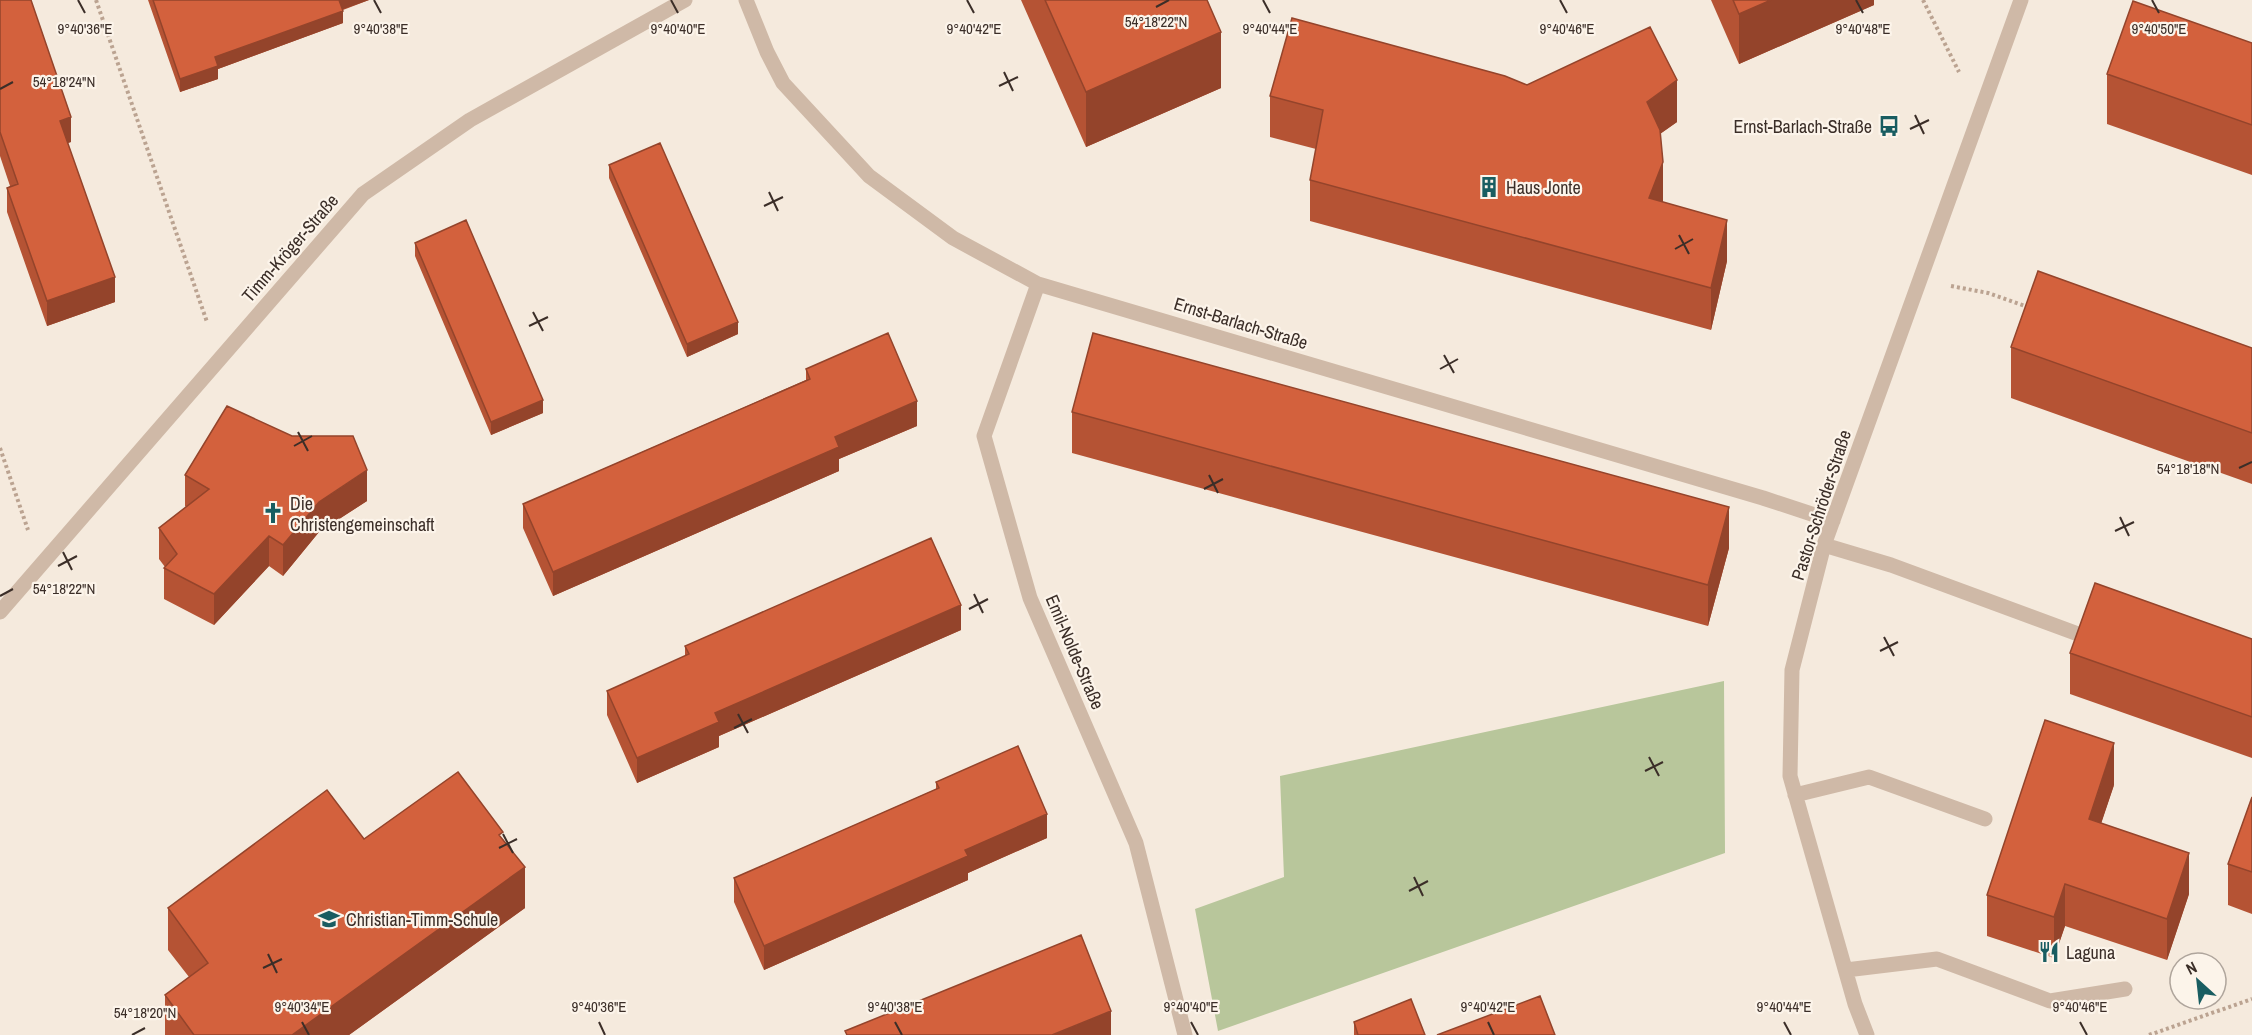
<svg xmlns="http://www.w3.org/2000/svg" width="2252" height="1035" font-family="'Archivo Narrow',sans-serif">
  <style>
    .park { fill: #b8c69b }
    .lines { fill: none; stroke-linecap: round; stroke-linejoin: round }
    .path { stroke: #bba391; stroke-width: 4; stroke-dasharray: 3 3; stroke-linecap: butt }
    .minor { stroke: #cfb9a7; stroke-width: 15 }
    .wall { fill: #b55334 }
    .shaded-wall { fill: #94442b }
    .building { fill: #d3613d; stroke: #94442b; stroke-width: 1.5 }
    .ticks { fill: none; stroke: #3b2e28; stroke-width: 2 }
    .labels { text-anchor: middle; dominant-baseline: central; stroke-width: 4.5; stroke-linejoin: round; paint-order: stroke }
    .poi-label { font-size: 18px; fill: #3b2e28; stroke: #fcf4ea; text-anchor: start }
    .street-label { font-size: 18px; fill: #3b2e28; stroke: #fcf4ea }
    .ticks-label { font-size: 15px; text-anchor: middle; fill: #3b2e28; stroke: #fcf4ea; stroke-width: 4.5; stroke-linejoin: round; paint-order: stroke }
  </style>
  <rect width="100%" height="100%" fill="#f5eadd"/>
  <!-- park -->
  <path class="park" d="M1724,681L1725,853L1218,1031L1195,909L1284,877L1280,776Z"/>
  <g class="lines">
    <!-- path -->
    <path class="path" d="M96,0L207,322
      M1923,0L1959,72
      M1951,286L1988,293L2028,307
      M0,448L28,530
      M2149,1035L2252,999"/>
    <!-- minor -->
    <path class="minor" d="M746,0L767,52L783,83L869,176L953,238L1038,284L1763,498L1833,521
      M1038,284L984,436L1030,598L1136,843L1185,1035
      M1824,545L1891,565L2078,634
      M0,612L363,194L470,120L685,0
      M1795,795L1869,777L1985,819
      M1846,970L1937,959L2050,1001L2125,989
      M1867,1035L1855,1004L1790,776L1792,670L1824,545L2021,0"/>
  </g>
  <!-- wall -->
  <path class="wall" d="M0,0L71,142L68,143L115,302L47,326L7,212V188L10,186L0,156Z
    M148,0H369L343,10V23L218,69V79L180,92Z
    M1021,0H1207L1221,88L1086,147Z
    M1711,0H1874V5L1739,64Z
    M2252,43V175L2107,124V74Z
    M1527,85L1677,122L1660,134L1663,202L1727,261L1711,330L1310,221V180L1316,149L1270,137V96Z
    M609,165L738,334L687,357L609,178Z
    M415,243L543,413L491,435L415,256Z
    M2011,347L2252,348V484L2011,398Z
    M806,369L917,426L839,459V471L553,596L523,528V504L806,380Z
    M1072,412L1729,548L1708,626L1072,453Z
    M185,475L367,501L319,532L283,576L269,566L214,625L164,599V568L165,567L159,559V528L186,507L185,506Z
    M961,630L719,736V747L637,783L607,715V691L685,656V646Z
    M2252,639V758L2070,694V653Z
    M936,782L1047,838L968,873V880L764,970L734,902V878L936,789Z
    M2114,785L2101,823L2189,894L2167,960L2065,926L2054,958L1987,936V895Z
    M2252,797V914L2228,905V864Z
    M364,839H503L525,908L349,1035H165V995L189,977L168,950V908Z
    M1354,1022L1425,1035H1354Z"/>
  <!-- shaded-wall -->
  <path class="shaded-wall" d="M338,0H369L338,11Z
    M1771,0H1874V5L1739,64V14Z
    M343,11V23L218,69V79L180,92V79L215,57Z
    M1221,32V88L1086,147V92Z
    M1677,80V122L1647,143V102Z
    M71,117V142L60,145V121Z
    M1663,162V203L1649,198Z
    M1727,220V261L1711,330V288Z
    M115,277V302L47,326V301Z
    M738,322V334L687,357V344Z
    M543,400V413L491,435V422Z
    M917,401V426L839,459V471L553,596V572L835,437Z
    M367,470V501L319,532L283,576V545L319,502Z
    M1729,507V548L1708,626V585Z
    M269,536V566L214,625V594Z
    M961,605V630L719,736V747L637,783V758L715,713Z
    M2114,743V785L2089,860V819Z
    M1047,814V838L968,873V880L764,970V946L965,850Z
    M2189,853V894L2167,960V919Z
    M525,867V908L349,1035H292Z
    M2065,884V926L2054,958V917Z
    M1111,1011V1035H1052Z"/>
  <!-- building -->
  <path class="building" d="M0,0H31L71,117L60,121L115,277L47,301L7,188L18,184L0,132Z
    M153,0H339L343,11L215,57L218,66L180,79Z
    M1045,0H1207L1221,32L1086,92Z
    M1733,0H1771L1739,14Z
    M2133,1L2252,43V125L2107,74Z
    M1292,18L1505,76L1527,85L1650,27L1677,80L1647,102L1660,130L1663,162L1649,198L1727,220L1711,288L1310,180L1323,110L1270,96Z
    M660,143L738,322L687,344L609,165Z
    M466,220L543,400L491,422L415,243Z
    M2038,271L2252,348V433L2011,347Z
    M888,333L917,401L835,437L839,447L553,572L523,504L810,379L806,369Z
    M1093,333L1729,507L1708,585L1072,412Z
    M227,406L292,436H353L367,470L319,502L283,545L269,536L214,594L164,568L177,554L159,528L209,489L185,475Z
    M931,538L961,605L715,713L719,722L637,758L607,691L689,654L685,646Z
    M2095,583L2252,639V717L2070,653Z
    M2045,720L2114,743L2089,819L2189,853L2167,919L2065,884L2054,917L1987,895Z
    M1018,746L1047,814L965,850L968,856L764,946L734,878L939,788L936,782Z
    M458,772L503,832L499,835L525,867L292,1035H194L165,995L208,963L168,908L327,790L364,839Z
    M2252,797V872L2228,864Z
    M1081,935L1111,1011L1052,1035H847L845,1031Z
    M1540,996L1555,1035H1437Z
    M1411,999L1425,1035H1358L1354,1022Z"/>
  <!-- ticks -->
  <path class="ticks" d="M78,0L85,13M374,0L381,13M671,0L678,13M967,0L974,13M1263,0L1270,13M1560,0L1567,13M1856,0L1863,13M2152,0L2159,13M1156,7L1169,0M1004,72L1013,91M999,86L1018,77M0,89L13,82M1915,115L1924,134M1910,129L1929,120M769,192L778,211M764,206L783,197M1679,235L1689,254M1675,249L1693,239M533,312L543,331M529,326L548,317M1444,355L1454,373M1440,369L1458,359M298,432L308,451M294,446L312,436M2239,468L2252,462M1209,475L1218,493M1204,489L1223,479M2120,517L2129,536M2115,531L2134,522M63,552L72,570M58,566L77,556M974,594L983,613M0,596L13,589M969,609L988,599M1884,637L1894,656M1880,651L1898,642M738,714L748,733M734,728L752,719M1649,757L1659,776M1645,771L1663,762M503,834L513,853M499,848L517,839M1414,877L1423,896M1409,891L1428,881M268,954L277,973M263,968L282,959M302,1022L309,1035M599,1022L605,1035M895,1022L902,1035M1191,1022L1198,1035M1488,1022L1494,1035M1784,1022L1791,1035M2080,1022L2087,1035M132,1035L145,1028"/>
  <!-- icons -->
  <defs>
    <symbol id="bus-bare" viewBox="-9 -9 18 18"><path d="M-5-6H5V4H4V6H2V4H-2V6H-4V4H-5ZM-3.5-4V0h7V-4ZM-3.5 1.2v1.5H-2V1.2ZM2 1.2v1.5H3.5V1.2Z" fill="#195d61" stroke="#fcf4ea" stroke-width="2.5" paint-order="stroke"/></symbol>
    <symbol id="building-bare" viewBox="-9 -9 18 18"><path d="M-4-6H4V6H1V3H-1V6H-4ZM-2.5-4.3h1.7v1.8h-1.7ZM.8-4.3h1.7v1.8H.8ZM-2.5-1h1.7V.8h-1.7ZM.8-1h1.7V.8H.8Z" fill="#195d61" stroke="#fcf4ea" stroke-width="2.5" paint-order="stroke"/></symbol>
    <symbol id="church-bare" viewBox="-9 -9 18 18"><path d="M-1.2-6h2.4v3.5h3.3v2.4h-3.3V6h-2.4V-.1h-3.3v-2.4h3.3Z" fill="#195d61" stroke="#fcf4ea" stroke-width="2.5" paint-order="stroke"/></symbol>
    <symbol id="school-bare" viewBox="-9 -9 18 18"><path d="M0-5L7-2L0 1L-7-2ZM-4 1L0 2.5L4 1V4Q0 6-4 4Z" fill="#195d61" stroke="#fcf4ea" stroke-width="2.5" paint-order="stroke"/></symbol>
    <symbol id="restaurant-bare" viewBox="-9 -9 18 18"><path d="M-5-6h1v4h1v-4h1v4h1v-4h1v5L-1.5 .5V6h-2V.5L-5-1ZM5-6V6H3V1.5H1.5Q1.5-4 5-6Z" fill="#195d61" stroke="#fcf4ea" stroke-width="2.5" paint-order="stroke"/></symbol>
  </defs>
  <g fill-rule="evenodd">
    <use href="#bus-bare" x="1874" y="111" width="30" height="30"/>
    <use href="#building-bare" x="1474" y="172" width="30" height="30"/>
    <use href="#church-bare" x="258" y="498" width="30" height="30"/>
    <use href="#school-bare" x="314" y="904" width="30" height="30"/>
    <use href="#restaurant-bare" x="2034" y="937" width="30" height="30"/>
  </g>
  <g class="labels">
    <!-- poi labels -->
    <g class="poi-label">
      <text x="1872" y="126" text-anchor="end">Ernst-Barlach-Straße</text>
      <text x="1506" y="187">Haus Jonte</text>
      <text x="290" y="503">Die<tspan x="290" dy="21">Christengemeinschaft</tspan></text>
      <text x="346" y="919">Christian-Timm-Schule</text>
      <text x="2066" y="952">Laguna</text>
    </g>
    <!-- street labels -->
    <g class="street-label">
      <text transform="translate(290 248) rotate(-49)">Timm-Kröger-Straße</text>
      <text transform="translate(1241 323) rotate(17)">Ernst-Barlach-Straße</text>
      <text transform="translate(1821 505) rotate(-72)">Pastor-Schröder-Straße</text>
      <text transform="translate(1075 652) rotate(67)">Emil-Nolde-Straße</text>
    </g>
  </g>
  <g class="ticks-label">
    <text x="1156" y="27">54°18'22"N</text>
    <text x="85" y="34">9°40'36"E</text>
    <text x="381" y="34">9°40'38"E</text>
    <text x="678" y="34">9°40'40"E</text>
    <text x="974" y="34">9°40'42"E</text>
    <text x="1270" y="34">9°40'44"E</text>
    <text x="1567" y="34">9°40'46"E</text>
    <text x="1863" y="34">9°40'48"E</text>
    <text x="2159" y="34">9°40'50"E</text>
    <text x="64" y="87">54°18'24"N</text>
    <text x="2188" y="474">54°18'18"N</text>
    <text x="64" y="594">54°18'22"N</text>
    <text x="302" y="1012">9°40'34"E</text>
    <text x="599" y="1012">9°40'36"E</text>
    <text x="895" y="1012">9°40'38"E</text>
    <text x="1191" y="1012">9°40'40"E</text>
    <text x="1488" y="1012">9°40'42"E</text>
    <text x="1784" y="1012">9°40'44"E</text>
    <text x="2080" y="1012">9°40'46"E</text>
    <text x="145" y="1018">54°18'20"N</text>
  </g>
  <!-- north arrow -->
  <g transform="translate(2198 981) rotate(333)"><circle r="28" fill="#fcf4ea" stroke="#afa59c" stroke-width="1.5"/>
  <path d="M0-4.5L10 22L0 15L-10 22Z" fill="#195d61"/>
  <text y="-9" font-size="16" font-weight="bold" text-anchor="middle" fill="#3b2e28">N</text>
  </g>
</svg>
